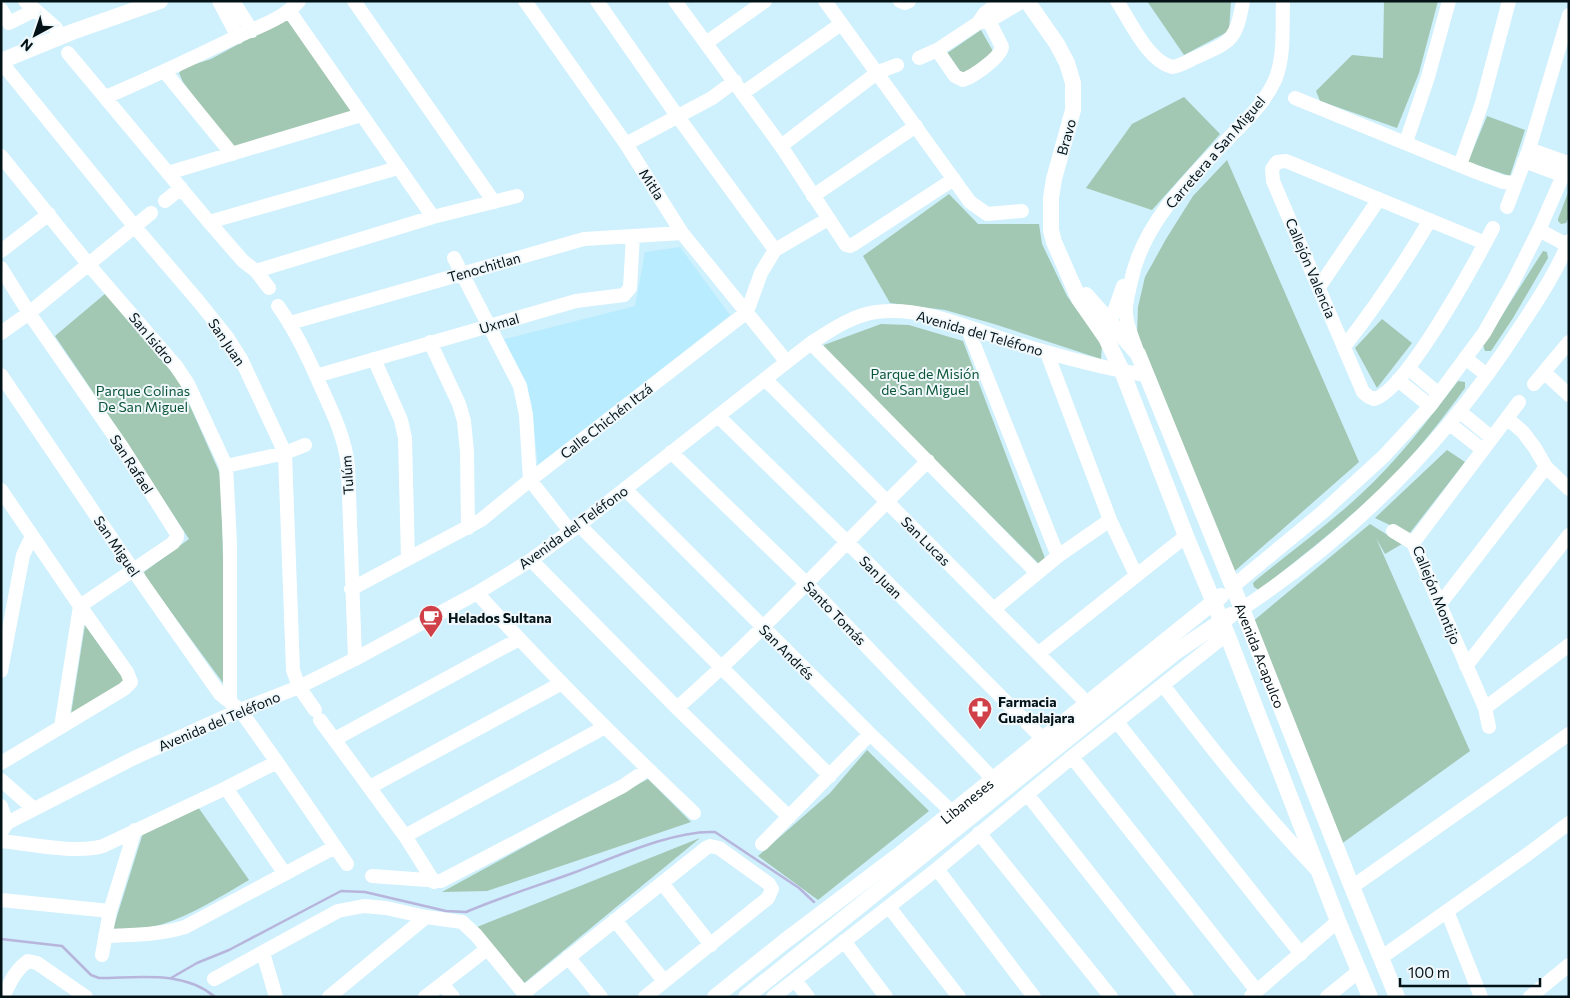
<svg xmlns="http://www.w3.org/2000/svg" width="1570" height="998" font-family="Commissioner,sans-serif">
  <style>
    .built { fill: #b9ecff }
    .green { fill: #a2c7b2 }
    .lines { fill: none; stroke-linecap: round; stroke-linejoin: round }
    .stream { stroke: #b7b5dc; stroke-width: 2.5 }
    .minor { stroke: #fff; stroke-width: 14 }
    .major { stroke: #fff; stroke-width: 16 }
    .labels { text-anchor: middle; dominant-baseline: central; stroke-width: 4; stroke-linejoin: round; paint-order: stroke }
    .street-label { font-size: 14px; fill: #031217; stroke: #f0f8fb }
    .park-label { font-size: 14px; fill: #0c5537; stroke: #f0f8fb }
    .poi-label { font-size: 14px; font-weight: bold; fill: #031217; stroke: #f0f8fb; text-anchor: start }
  </style>
  <rect width="100%" height="100%" fill="#cff0fd"/>
  <!-- built -->
  <path class="built" d="M680,247L730,315L538,466L531,401L501,340L635,306L645,252Z"/>
  <!-- green -->
  <path class="green" d="M1147,1H1231L1229,31L1184,55Z
    M1384,1H1438L1419,73L1397,128L1320,101L1316,91L1352,55L1383,58Z
    M287,18L352,106L350,111L346,115L237,147L231,145L183,82L179,73L183,68L211,59Z
    M981,30L994,53L963,76L946,54Z
    M1184,97L1220,134L1152,210L1086,188L1132,124Z
    M1487,116L1525,130L1510,176L1468,162Z
    M1227,160L1359,462L1228,577L1137,335L1138,307L1145,277L1166,239L1193,196Z
    M1569,190V217L1566,223L1561,224L1558,221V219Z
    M949,194L978,224H1039L1042,244L1067,296L1102,345L1101,359L994,324L945,310L890,303L863,256Z
    M1543,251L1547,252L1548,258L1513,318L1491,351H1485L1483,345Z
    M106,293L179,381L221,476L226,687L146,578L144,572L189,539C145,471 101,403 55,336Z
    M1382,319L1412,343L1377,388L1355,348Z
    M881,324L909,325L963,341L1046,561L1040,565L821,346Z
    M1458,381L1465,382V388C1446,414 1427,439 1405,463C1363,509 1312,548 1263,587L1259,590L1254,587L1253,583L1255,581C1290,552 1328,525 1361,494C1398,460 1428,420 1458,381Z
    M1447,450L1465,462L1409,534L1375,518Z
    M1370,524L1402,544L1385,554L1376,538L1470,751L1333,850L1246,627Z
    M85,625L125,681L71,714Z
    M867,750L929,811L818,900L758,856L830,793Z
    M648,779L691,822L487,891L442,892Z
    M198,807L249,880C222,896 193,914 163,924C147,929 130,929 113,929L143,833Z
    M700,838L523,984L477,927Z"/>
  <g class="lines">
    <!-- stream -->
    <path class="stream" d="M1,939L62,946L91,975L99,978C138,978 184,970 215,997
      M171,978L197,963L229,950L341,891L365,892L446,911L466,912C501,897 537,886 573,873C613,858 673,830 715,832L799,888L814,902"/>
    <!-- minor -->
    <path class="minor" d="M25,1L56,28
      M219,1L238,37
      M233,1L252,31
      M354,1L494,202
      M525,1L626,144L682,233L786,361
      M597,1L678,117L775,250
      M675,1L781,146L846,245L850,246L854,244L954,179
      M825,1L970,202L987,214L1022,211
      M900,1L905,3L909,1
      M1117,1C1130,21 1148,61 1172,67C1181,66 1189,60 1197,57C1232,41 1236,40 1243,1
      M1,9L9,23L35,10
      M290,12L433,217
      M981,22L989,21L1023,1
      M706,43L765,1
      M937,50L955,76L963,80C974,76 1000,58 1002,47L985,13
      M68,53L209,222L243,261L256,271L269,288
      M919,58L937,50L978,23L985,13L1001,1
      M1,62L135,227L199,302L227,337L241,359L285,453L293,670L299,687L315,710
      M165,72L232,154
      M743,93L841,24
      M106,97C150,78 193,58 236,37C258,27 283,19 299,1
      M1295,98L1476,172L1503,182L1516,183
      M1406,142L1428,77L1449,1
      M626,144L712,98L735,81
      M781,146L878,72L897,65
      M1529,149L1568,163
      M1,156L89,265L176,366L188,384L226,466L230,543V702
      M1524,161L1564,176
      M1460,165L1482,103L1509,1
      M168,173L361,115
      M813,196L916,126
      M165,201L181,188
      M1507,207L1529,149L1569,15
      M209,222L398,168
      M1539,230L1567,245
      M1485,243L1286,161L1277,162L1272,169L1273,181L1363,392L1369,397L1374,399C1406,391 1476,261 1493,228
      M1,251L49,214
      M454,258L520,386L526,415L530,480L570,531
      M1,268L29,313L122,447L177,534V537L173,543L80,606L61,727
      M256,271L433,217L517,196
      M1319,287L1379,199
      M278,306C296,331 309,359 321,387C333,413 345,438 348,466L355,659
      M290,323L584,239L682,233
      M967,327L1058,556
      M1108,329L1123,286
      M1,333L29,313L151,213
      M430,342L459,404L464,421L467,452L468,528
      M811,343L1037,573
      M1344,347C1376,306 1404,264 1430,220
      M1137,351C1133,339 1127,327 1126,314C1125,303 1129,292 1131,281C1143,223 1188,180 1228,139C1244,122 1265,103 1275,80C1285,56 1282,27 1283,1
      M1047,353L1110,520L1136,575
      M1465,358L1487,375
      M374,359L401,420L405,438L408,559
      M1408,368L1439,394
      M1544,372L1569,395
      M1,375L133,570L220,694L240,710L277,762L347,864
      M316,376L576,301L624,295L630,288L633,236
      M765,379L1088,704
      M1398,380L1430,406
      M1534,384L1569,342
      M1459,411L1492,438
      M718,416L847,542L1043,739
      M1508,419L1523,432L1535,448L1546,467L1569,489
      M1450,424L1483,450
      M671,452L806,583L993,779
      M226,466L285,453L305,445
      M625,489L870,734L952,812
      M1,490L80,606L127,672L131,682L124,689L1,763
      M579,525L830,776
      M1393,531L1413,543
      M1413,543L1485,708L1489,727
      M1413,543L1519,402
      M531,560L677,708L789,817
      M1232,587L1324,511L1384,456L1430,406L1484,333L1513,282L1539,230L1569,162
      M351,589L481,520L530,480L747,312L761,273L775,250L828,219
      M477,593C546,669 619,742 694,813
      M1440,604L1546,467
      M994,609L1058,556L1110,520
      M1242,609C1353,535 1448,439 1520,327C1538,300 1557,271 1569,241
      M1039,653L1186,536
      M1466,666L1569,535
      M1,671L23,555L32,536
      M1163,685C1212,749 1261,811 1316,869
      M677,708C765,630 844,543 928,461
      M1485,708L1569,645
      M320,720L405,836L434,882
      M1117,722L1301,954
      M335,739L519,639
      M1072,757L1257,991
      M1,780L34,809
      M370,787L562,683
      M226,788L285,874
      M1027,794L1187,997
      M1,806L7,823
      M1,832L7,823L134,758L240,710L299,687L355,659L477,593L531,560L579,525L811,343C831,330 853,315 876,312C921,306 967,327 1009,341C1054,355 1099,368 1146,375
      M979,833L1111,997
      M405,836L605,727
      M1,841C31,844 75,854 103,846L226,788L277,762
      M762,844L870,734
      M937,869L1034,997
      M372,876L441,881L623,786L648,769
      M662,883L711,945
      M1352,887L1569,734
      M1,900L110,911
      M889,907L959,997
      M1447,911L1481,997
      M615,920L664,981
      M105,936C132,935 159,935 185,927L335,847
      M844,941L886,997
      M263,953L276,997
      M102,955L110,911L135,830
      M568,957L601,997
      M1382,957L1528,854L1569,823
      M214,979L338,911L364,906L386,908L426,917L462,922L476,935L527,997
      M795,980L808,997
      M442,984L453,997
      M524,993L706,848L710,846L719,848L769,884L772,889L768,898L645,997
      M1251,996L1338,921
      M3,997C10,983 15,970 28,961L37,963L86,997
      M329,997L426,917
      M425,997L487,949
      M773,997L937,869L1072,757L1227,634
      M1327,997L1359,971
      M1530,997L1569,965"/>
    <!-- major -->
    <g class="major">
      <path d="M1027,1L1057,44L1067,63L1073,83V110L1054,179L1051,198V230L1054,242L1079,299L1106,338L1122,371L1186,536L1227,634L1338,921L1370,997"/>
      <path d="M1,61L72,32L160,1"/>
      <path id="s1" d="M1086,295L1138,354L1242,609L1350,882L1397,997"/>
      <path id="s2" d="M715,997L785,941L899,855L1221,596"/>
      <path d="M746,997L1177,651L1231,615"/>
    </g>
  </g>
  <!-- icons -->
  <defs>
    <symbol id="cafe-pin" viewBox="-11 -11 22 30"><path d="M0 17L-7.5 6A9.5 9.5 0 1 1 7.5 6Z" fill="#d04048" stroke="#f0f8fb"/><path d="M-5.5-4.5H6V0H3Q3 3.5 0 3.5H-2.5Q-5.5 3.5-5.5 0ZM3-3.2v2h1.7v-2ZM-6 4.5H4V6H-6Z" fill="#fff"/></symbol>
    <symbol id="pharmacy-pin" viewBox="-11 -11 22 30"><path d="M0 17L-7.5 6A9.5 9.5 0 1 1 7.5 6Z" fill="#d04048" stroke="#f0f8fb"/><path d="M-2-6h4v4h4v4h-4v4h-4v-4h-4v-4h4Z" fill="#fff"/></symbol>
  </defs>
  <g fill-rule="evenodd">
    <use href="#cafe-pin" x="417" y="603" width="28" height="38"/>
    <use href="#pharmacy-pin" x="966" y="695" width="28" height="38"/>
  </g>
  <g class="labels">
    <!-- street labels -->
    <g class="street-label">
      <text transform="translate(1066 137) rotate(-74)">Bravo</text>
      <text transform="translate(1215 152) rotate(-49)">Carretera a San Miguel</text>
      <text transform="translate(652 184) rotate(57)">Mitla</text>
      <text transform="translate(484 267) rotate(-16)">Tenochitlan</text>
      <text transform="translate(1311 268) rotate(67)">Callejón Valencia</text>
      <text transform="translate(499 323) rotate(-16)">Uxmal</text>
      <text transform="translate(980 333) rotate(16)">Avenida del Teléfono</text>
      <text transform="translate(152 338) rotate(50)">San Isidro</text>
      <text transform="translate(227 342) rotate(56)">San Juan</text>
      <text transform="translate(606 421) rotate(-38)">Calle Chichén Itzá</text>
      <text transform="translate(132 464) rotate(57)">San Rafael</text>
      <text transform="translate(347 475) rotate(-94)">Tulúm</text>
      <text transform="translate(573 527) rotate(-36)">Avenida del Teléfono</text>
      <text transform="translate(926 541) rotate(45)">San Lucas</text>
      <text transform="translate(117 546) rotate(56)">San Miguel</text>
      <text transform="translate(881 577) rotate(45)">San Juan</text>
      <text transform="translate(1437 595) rotate(68)">Callejón Montijo</text>
      <text transform="translate(835 613) rotate(46)">Santo Tomás</text>
      <text transform="translate(787 652) rotate(45)">San Andrés</text>
      <text stroke="none"><textPath href="#s1" startOffset="404">Avenida Acapulco</textPath></text>
      <text transform="translate(219 721) rotate(-23)">Avenida del Teléfono</text>
      <text stroke="none"><textPath href="#s2" startOffset="319">Libaneses</textPath></text>
    </g>
    <!-- park labels -->
    <g class="park-label">
      <text x="925" y="373">Parque de Misión<tspan x="925" dy="16">de San Miguel</tspan></text>
      <text x="143" y="390">Parque Colinas<tspan x="143" dy="16">De San Miguel</tspan></text>
    </g>
    <!-- poi labels -->
    <g class="poi-label">
      <text x="448" y="617">Helados Sultana</text>
      <text x="998" y="701">Farmacia<tspan x="998" dy="16">Guadalajara</tspan></text>
    </g>
  </g>
  <!-- border -->
  <rect width="1570" height="998" fill="none" stroke="#031217" stroke-width="5"/>
  <!-- north arrow -->
  <g transform="translate(35 35) rotate(220)" stroke="#f0f8fb" stroke-width="4" paint-order="stroke">
  <path d="M0-4L9 19L0 12L-9 19Z" fill="#031217"/>
  <text y="-8" font-size="14" font-weight="bold" text-anchor="middle" fill="#031217">N</text>
  </g>
  <!-- scale -->
  <path d="M1400 978v8h140v-8" fill="none" stroke="#031217" stroke-width="2.5"/>
  <text x="1408" y="978" font-size="15" fill="#031217" stroke="#f0f8fb" stroke-width="4" paint-order="stroke">100 m</text>
</svg>
